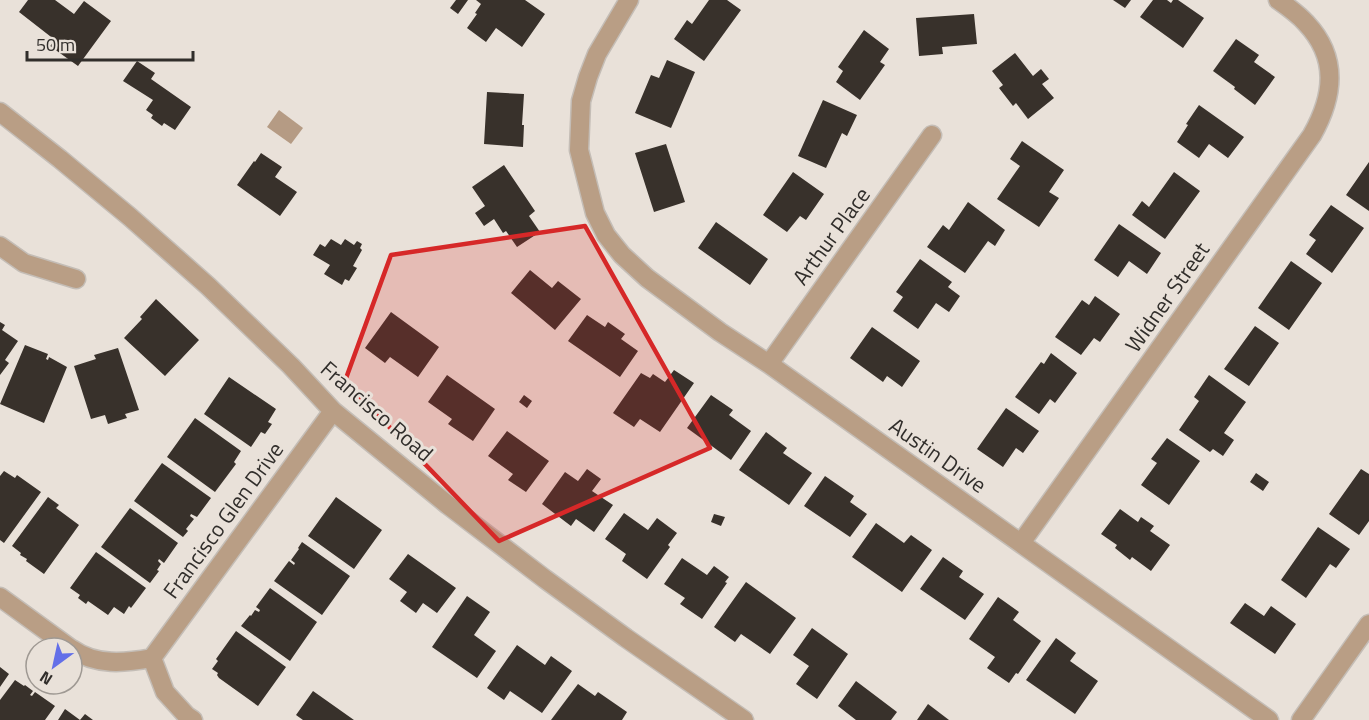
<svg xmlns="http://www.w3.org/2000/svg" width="1369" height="720" font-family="'Titillium Web',sans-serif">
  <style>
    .water { fill: #b59b84 }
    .building { fill: #38312b }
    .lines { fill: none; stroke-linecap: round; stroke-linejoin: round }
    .minor-casing { stroke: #c4bdb6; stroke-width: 21 }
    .minor { stroke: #b99e85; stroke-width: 18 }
    .marked { fill: #d62828; fill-opacity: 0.2; stroke: #d62828; stroke-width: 4.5; stroke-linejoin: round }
    .labels { text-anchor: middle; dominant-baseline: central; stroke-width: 6; stroke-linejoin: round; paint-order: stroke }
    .street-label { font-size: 22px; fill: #312e2b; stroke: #e9e1d9 }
  </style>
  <rect width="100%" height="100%" fill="#e9e1d9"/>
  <!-- water -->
  <path class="water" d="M279,110L303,128L291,144L267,127Z"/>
  <!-- building -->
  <path class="building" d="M28,0H55L74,14L84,1L111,21L78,66L50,46L55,40L19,12Z
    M456,0H468L458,14L450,8Z
    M476,0H525L545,14L522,47L496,28L486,42L467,28L477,14L475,13L481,4Z
    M709,0H727L741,10L704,61L674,39L687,20L692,24Z
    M1113,0H1131L1125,8Z
    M1153,0H1167L1171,3L1173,0H1178L1204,18L1183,48L1140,17Z
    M974,14L977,44L942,47L943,54L919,56L916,18Z
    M864,30L889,49L880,62L885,65L860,100L836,82L843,71L838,67Z
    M1236,39L1259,55L1254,62L1275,77L1255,105L1234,89L1235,87L1213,71Z
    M1015,53L1033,76L1041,69L1049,79L1042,84L1054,98L1028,119L1016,103L1013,106L999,88L1003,85L992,71Z
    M667,60L695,72L671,128L635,113L651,75L659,78Z
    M137,61L155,73L151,79L191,107L175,130L164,123L162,126L151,118L153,115L146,110L153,100L123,81Z
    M487,92L524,94L522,125H524L523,147L484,144Z
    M823,100L857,115L847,136L842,133L826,168L798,156Z
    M1199,105L1244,137L1228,158L1209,144L1199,158L1177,142L1188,125L1186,124Z
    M1022,141L1064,170L1049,192L1059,198L1039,227L997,199L1020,166L1010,159Z
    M666,144L685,202L654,212L635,153Z
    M261,153L282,167L275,177L297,192L280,216L237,185L254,161L255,162Z
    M1369,162V211L1346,195Z
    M504,165L535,211L529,216L540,232L517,247L506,231L503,233L494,219L484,226L475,213L485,206L472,187Z
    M793,172L824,194L806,220L800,216L787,232L763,215Z
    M1174,172L1200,191L1165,239L1132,215L1142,201L1149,207Z
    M968,202L1005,230L995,246L988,241L965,273L927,247L943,225L949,230Z
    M1331,205L1364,228L1332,273L1306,254L1316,240L1309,235Z
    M716,222L768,259L750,285L698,248Z
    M1119,224L1161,253L1147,274L1129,261L1118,277L1094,260Z
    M331,239L341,245L345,239L354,245L357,241L362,244L360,248L362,250L353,266L357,268L349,281L345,279L342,285L324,274L330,265L313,255L320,244L325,247Z
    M920,259L952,282L948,287L960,296L949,312L936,303L918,329L893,311L903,297L896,292Z
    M1291,261L1322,283L1289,330L1258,308Z
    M530,270L552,288L558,281L581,299L555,330L511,293Z
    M1095,296L1120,314L1100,342L1094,338L1081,355L1055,337L1082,300L1089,305Z
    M156,299L199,340L165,376L124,338L142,319L140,317Z
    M391,312L439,347L418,377L390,357L385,363L365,348Z
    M587,315L605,327L608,322L625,334L621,339L638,351L620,377L568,341Z
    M0,322L5,325L2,330L18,341L5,360L9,363L0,375Z
    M1255,326L1279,343L1249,386L1224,369Z
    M872,327L920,361L902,387L887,376L883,382L850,358Z
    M25,345L48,354L46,359L48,360L49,357L67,367L44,423L0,404Z
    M118,348L139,410L125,414L127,418L108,424L105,415L91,419L74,366L96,359L94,355Z
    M1051,353L1077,373L1055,403L1050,399L1039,414L1015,397L1041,362L1044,364Z
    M674,370L694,383L660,432L640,419L634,427L613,413L641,373L650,378L653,374L665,382Z
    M447,375L495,409L473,441L448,424L452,419L428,402Z
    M1209,375L1246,402L1224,433L1234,440L1223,456L1213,449L1210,452L1179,430L1199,401L1194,397Z
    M229,377L276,409L268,422L272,424L265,434L261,432L251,447L204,414Z
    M524,395L532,401L527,408L519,402Z
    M711,395L733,410L729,415L751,431L731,460L687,428Z
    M1006,408L1039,431L1023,453L1016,448L1003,467L977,449Z
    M195,418L241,451L234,462L236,464L215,492L167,457Z
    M507,431L549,461L526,492L508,480L513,474L488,456Z
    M766,432L787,448L783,453L812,473L789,505L739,470Z
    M1167,438L1200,461L1169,505L1141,485L1157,463L1151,459Z
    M162,463L211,498L197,517L191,514L190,516L194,519L186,529L188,531L183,537L134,501Z
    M587,469L601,479L592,491L613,505L594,532L576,519L571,526L542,504L565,472L578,481Z
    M1361,469L1369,474V521L1359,535L1329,514Z
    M4,471L15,478L17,475L41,492L4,543L0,540V476Z
    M1256,473L1269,482L1263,491L1250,482Z
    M825,476L854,496L850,502L867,514L850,537L804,506Z
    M48,497L59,505L56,508L79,525L44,574L26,561L27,559L20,555L21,553L12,546Z
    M336,497L382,530L354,569L308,536Z
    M130,508L178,543L164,563L159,559L158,561L161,564L157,570L159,571L150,583L101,547Z
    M1120,509L1138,522L1141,517L1154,526L1150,531L1170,545L1151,571L1132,557L1130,560L1115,548L1117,545L1101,534Z
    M624,513L648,530L657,518L677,533L668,545L670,547L647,579L622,561L626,554L605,539Z
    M714,514L725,517L721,526L711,522Z
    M876,523L904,543L911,535L932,550L902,592L852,557Z
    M1318,527L1350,549L1336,568L1330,564L1306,598L1281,580Z
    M302,542L350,576L322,615L274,581L289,561L294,565L295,563L291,560L299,549L298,548Z
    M96,552L146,588L131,608L129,606L124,614L114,607L108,615L88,601L86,604L78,598L80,595L70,588Z
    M408,554L456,588L437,613L423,603L416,613L400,601L407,592L389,579Z
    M943,557L963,571L959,577L984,594L965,620L920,589Z
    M682,558L707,575L714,566L729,577L725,582L727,583L702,619L680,604L685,598L664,584Z
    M746,582L796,618L770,654L741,634L735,642L714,627Z
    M270,588L317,622L290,661L241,626L250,615L251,616L255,610L259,612L260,610L256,607Z
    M467,596L490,612L474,635L496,651L477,678L432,647Z
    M998,597L1019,612L1013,620L1041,641L1018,674L1016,673L1009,683L987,668L995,657L969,639Z
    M1245,603L1264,616L1271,606L1296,624L1275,654L1230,623Z
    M812,628L848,654L817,699L796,684L809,666L793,655Z
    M236,631L286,667L258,706L219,678L217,675L218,673L212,669L218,661L216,659Z
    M1056,638L1076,653L1070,661L1098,681L1075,714L1026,680Z
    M517,645L545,665L551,656L572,671L542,713L510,691L504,700L487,688Z
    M0,667L9,674L0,687Z
    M15,680L24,686L25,685L33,691L30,695L32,696L35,692L55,706L45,720H0V700Z
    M856,681L897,712L891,720H856L838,706Z
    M578,684L595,696L598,692L627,712L622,720H551Z
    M313,691L354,720H303L296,715Z
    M928,704L949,720H917Z
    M65,709L80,720L85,714L93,720H58Z"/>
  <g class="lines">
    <defs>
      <path id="minor" d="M629,0L597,54L588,77L581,101L579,150L595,213L606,235L622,255L647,278L720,332L769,364L1269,720
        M0,112L60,159L130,217L208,286L291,366L333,411L448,505L545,579L626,638L744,720
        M0,246L24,263L76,279
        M769,364L932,135
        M1021,543L1312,135C1334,96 1339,58 1306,23C1298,14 1288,7 1278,0
        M0,597L70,648
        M72,649C96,666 125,663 152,658L165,692L187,716L193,720
        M152,658L333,411
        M1301,720L1369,624"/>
    </defs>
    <!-- minor casing -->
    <use href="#minor" class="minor-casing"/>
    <!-- minor -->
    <use href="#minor" class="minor"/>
  </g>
  <!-- marked area -->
  <path class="marked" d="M585,226L710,448L499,541L345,381L391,255Z"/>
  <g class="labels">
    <!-- street labels -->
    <g class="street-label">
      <text transform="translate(831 236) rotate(-54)">Arthur Place</text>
      <text transform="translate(1167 297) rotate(-55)">Widner Street</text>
      <text transform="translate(377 411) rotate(41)">Francisco Road</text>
      <text transform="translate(938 455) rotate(35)">Austin Drive</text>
      <text transform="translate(223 520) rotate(-54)">Francisco Glen Drive</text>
    </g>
  </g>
  <!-- north arrow -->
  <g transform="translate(54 666) rotate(213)"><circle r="28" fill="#e9e1d9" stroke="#9f9993" stroke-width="1.5"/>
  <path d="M0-4.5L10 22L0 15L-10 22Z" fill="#636fe8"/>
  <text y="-9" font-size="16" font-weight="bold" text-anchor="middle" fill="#312e2b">N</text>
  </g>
  <!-- scale -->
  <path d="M27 51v9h166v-9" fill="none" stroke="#312e2b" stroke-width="3"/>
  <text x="36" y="51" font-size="18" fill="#312e2b" stroke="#e9e1d9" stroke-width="4.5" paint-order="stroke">50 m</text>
</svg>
